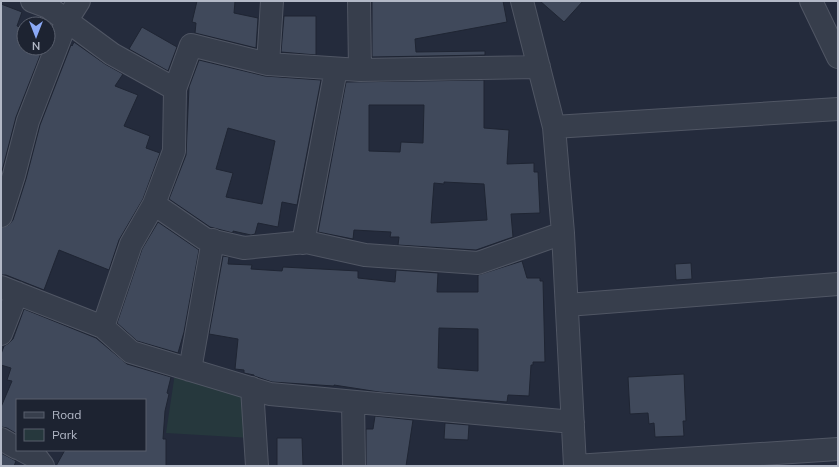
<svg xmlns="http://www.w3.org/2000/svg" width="839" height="467" font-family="Mulish,sans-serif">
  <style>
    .green { fill: #26383d }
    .building { fill: #40495b; stroke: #1f2533; fill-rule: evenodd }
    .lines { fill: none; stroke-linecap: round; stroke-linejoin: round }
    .minor-casing { stroke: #505664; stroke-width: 24 }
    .minor { stroke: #373e4c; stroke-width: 22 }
  </style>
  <rect width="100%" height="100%" fill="#242b3c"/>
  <!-- green -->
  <path class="green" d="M175,373L247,392L251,438L166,433Z"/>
  <!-- building -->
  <path class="building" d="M197,1H235L234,13L258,18L256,48L195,33L196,23L192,22Z
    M372,1H503L507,22L415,39L416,52L485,51V55L372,57Z
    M540,1H583L564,22Z
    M1,4L22,12L17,26L24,28V48H43L16,117L1,175Z
    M284,16H316V55L281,52Z
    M142,27L177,47L168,71L129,49Z
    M74,42L105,64L123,74L115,86L138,95L124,126L150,136L146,148L160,153L143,199L119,240L109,270L59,250L44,290L6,275H1V228L9,225L13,220L26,179L40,125L71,45L72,46Z
    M199,60L265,76L321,80L297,205L282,202L278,227L258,223L255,234L251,235L233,231V233L210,227L169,199L186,155L189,87ZM228,128L275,141L262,204L226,197L233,173L216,169Z
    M484,80V128L509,130L507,164L534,163V172H538L540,213L511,214L513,237L476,250L398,245L399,237H390L391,232L354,230L353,239L318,232L346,82ZM369,105H424L423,143L401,142L400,152L369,151ZM444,182L484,184L487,220L431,223L434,183L444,184Z
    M158,222L199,250L184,332L178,353L137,341L117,323L142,249Z
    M223,256L229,257L228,264L252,265L251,269L282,271L283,267L358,271V278L395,282L396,270L438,273L437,292H478V275L522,261L527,278H540V281H543L545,362H533V365H531L529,396L508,395L507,402L379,392L334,385V386L272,382L254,376V375L244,373V370L235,369L238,339L209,334ZM439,328L478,329V371L438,368Z
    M691,263L692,279L676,280L675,264Z
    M24,309L96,338L127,364L171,377L167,393L169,394L165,411L163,439H166V466H56L65,450H145V400H17V434L7,428L1,427V407L12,381L7,380L11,368L1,365V354L4,346L9,343L13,339Z
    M684,374L686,421H683L684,436L655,437L654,423L649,424L648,413L630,414L628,377Z
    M375,416L413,420L406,466H366V429H373Z
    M445,423L469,425L468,440L444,439Z
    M277,438H302L303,466H277Z
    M1,453L16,461L14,466H1Z"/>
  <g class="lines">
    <defs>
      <path id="minor" d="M32,1L48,7L112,54L175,89
        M359,1L360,70
        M522,1L554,127L563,233L575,466L838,449
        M811,1L838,57
        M268,64L272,1
        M554,127L838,109
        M154,204L205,239L244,248L306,242L365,255L478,263L563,233
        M1,216L14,175L28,121L67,20L79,1
        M303,243L336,69
        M1,287L103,327L131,352L270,394L573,422
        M567,305L838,284
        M103,327L131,244L154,204L174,151L175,89L191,45L268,64L360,70L539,67
        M1,334L17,293
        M190,370L213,240
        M252,388L257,466
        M353,402L354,466
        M1,439L17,448
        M22,450L37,458L43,466"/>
    </defs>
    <!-- minor casing -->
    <use href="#minor" class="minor-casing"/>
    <!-- minor -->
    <use href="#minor" class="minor"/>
  </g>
  <!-- border -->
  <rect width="839" height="467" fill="none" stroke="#b3b9c7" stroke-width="4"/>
  <!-- legend -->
  <rect x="16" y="399" width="130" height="52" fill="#1d2331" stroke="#595f6d"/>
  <rect x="24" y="412" width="20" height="6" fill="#373e4c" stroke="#595f6d"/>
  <text x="52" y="419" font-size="12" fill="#b3b9c7">Road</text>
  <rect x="24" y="429" width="20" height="12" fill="#26383d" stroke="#595f6d"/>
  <text x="52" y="439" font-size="12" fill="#b3b9c7">Park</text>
  <!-- north arrow -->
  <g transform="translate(36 36) rotate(180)"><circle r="19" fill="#1d2331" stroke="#595f6d"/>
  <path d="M0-3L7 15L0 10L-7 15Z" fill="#8ba9f5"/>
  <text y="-6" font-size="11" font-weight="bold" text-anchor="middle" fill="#b3b9c7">N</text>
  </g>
</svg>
